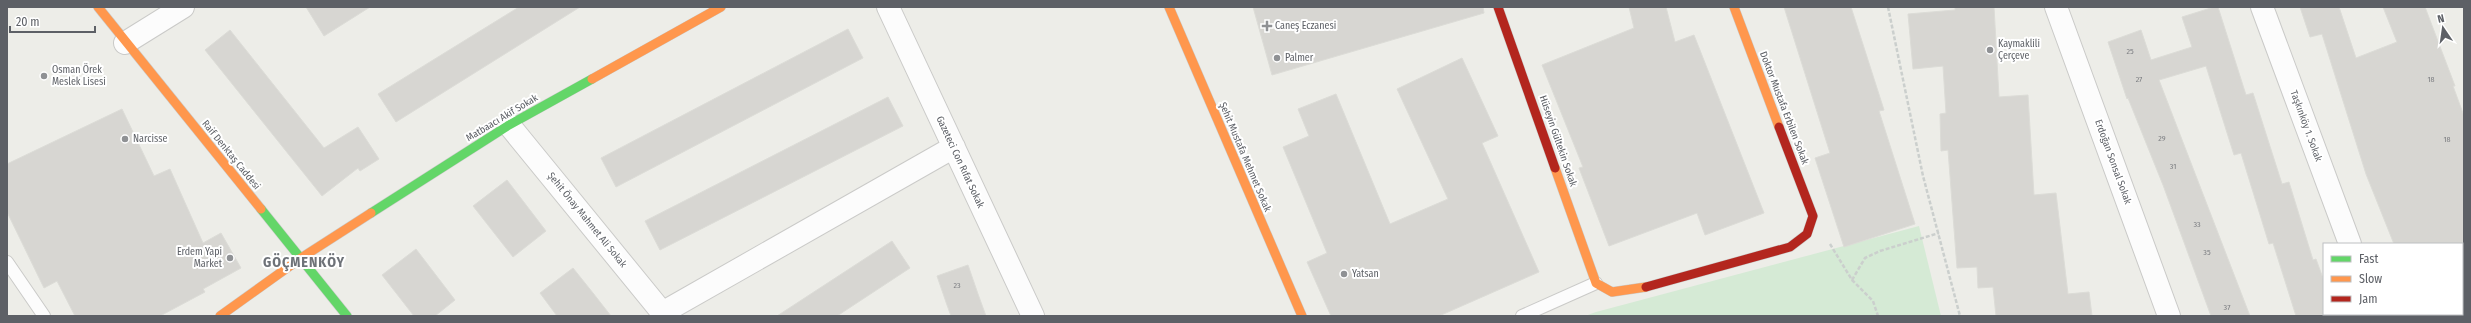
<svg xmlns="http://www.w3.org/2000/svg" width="2471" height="323" font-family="'Fira Sans Condensed',sans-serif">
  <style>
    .green { fill: #d5ead5 }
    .building { fill: #d7d6d2; stroke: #dcdcd7 }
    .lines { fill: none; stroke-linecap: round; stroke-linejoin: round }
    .lane-casing { stroke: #cacac8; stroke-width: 14 }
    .street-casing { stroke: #cacac8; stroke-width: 24 }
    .fast-casing { stroke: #cacbca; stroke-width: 10 }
    .slow-casing { stroke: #cacbca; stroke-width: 10 }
    .jam-casing { stroke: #cacbca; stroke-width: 10 }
    .path { stroke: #cbcfcd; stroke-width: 2.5; stroke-dasharray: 4 2; stroke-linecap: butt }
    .lane { stroke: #fcfcfc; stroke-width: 12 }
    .street { stroke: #fcfcfc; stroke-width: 22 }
    .fast { stroke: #63d668; stroke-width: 9 }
    .slow { stroke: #ff974d; stroke-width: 9 }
    .jam { stroke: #b3261e; stroke-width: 9 }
    .poi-dot { fill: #8f9194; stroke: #fff; stroke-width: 1.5 }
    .labels { text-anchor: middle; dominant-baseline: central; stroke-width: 4; stroke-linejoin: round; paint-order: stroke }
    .number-label { font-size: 8px; fill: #7c7e82 }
    .poi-label { font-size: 10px; fill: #5d6066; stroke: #fff; text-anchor: start }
    .street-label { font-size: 10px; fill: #5d6066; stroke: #fff }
    .district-label { font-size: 14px; font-weight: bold; letter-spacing: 1px; fill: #6e7278; stroke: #fff }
  </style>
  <rect width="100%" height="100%" fill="#edede8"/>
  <!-- green -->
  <path class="green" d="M1919,226L1941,316H1585L1596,312Z"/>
  <!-- building -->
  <path class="building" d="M306,7H370L324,36Z
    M519,7H580L396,122L378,94Z
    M1253,7H1483L1484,13L1272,75Z
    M1629,7H1666L1675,42L1694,35L1764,213L1705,235L1697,213L1609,246L1579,168L1583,167L1542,65L1634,28Z
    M1784,7H1851L1884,110L1879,111L1915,224L1844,247L1815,158L1830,153Z
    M1955,7H1994L1999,97L2028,95L2034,195L2056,193L2068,294L2089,292L2092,316H1996L1993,287L1978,288L1977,267L1957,268L1948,150L1941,151L1940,114L1946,113L1943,66L1913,69L1908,14L1955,10Z
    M2214,7H2218L2246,95L2253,93L2282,184L2289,182L2313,260L2316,259L2324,281V316H2296L2273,243L2269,244L2241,153L2234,155L2206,66L2159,80L2250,316H2211L2163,185L2128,98L2127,99L2108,42L2141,30L2151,60L2192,47L2182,17Z
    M2300,7H2339L2356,58L2397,42L2383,7H2425L2455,86H2453L2464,116V244H2394L2366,174L2322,34L2310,37Z
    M848,29L863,58L616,187L601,158Z
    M230,30L324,148L358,127L379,159L360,171L358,168L322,196L205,50Z
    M1462,58L1498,136L1482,143L1539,272L1439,316H1331L1307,262L1327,253L1283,147L1309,136L1298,109L1336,94L1390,224L1448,199L1397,89Z
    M888,97L903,126L660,250L645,221Z
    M122,109L154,176L170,169L203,243L221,233L241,268L203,289L205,292L160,316H75L57,281L44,288L7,212V164Z
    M507,180L546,231L513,257L473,206Z
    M892,241L910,268L837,316H777Z
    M416,249L455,300L435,316H414L382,275Z
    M968,265L978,294L986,316H951L947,305L937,276Z
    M573,268L593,293L611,316H557L540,293Z"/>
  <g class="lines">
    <defs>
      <path id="lane" d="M7,262L44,316
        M1522,316L1596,283"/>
      <path id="street" d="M888,7L1033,316
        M2056,7L2169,316
        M2262,7L2350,244
        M125,43L183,7
        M509,125L665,316
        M662,313L954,147
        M2376,314L2377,316"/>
      <path id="fast" d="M261,209L347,316
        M371,213L509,125L592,79"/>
      <path id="slow" d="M98,7L261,209
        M1169,7L1302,316
        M1734,7L1779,127
        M592,79L721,7
        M1555,168L1596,283L1612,292L1646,287
        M220,316L301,258L371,213"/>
      <path id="jam" d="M1498,7L1555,168
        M1646,287L1790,247L1807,234L1813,216L1779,127"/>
    </defs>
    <!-- lane casing -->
    <use href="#lane" class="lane-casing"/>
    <!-- street casing -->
    <use href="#street" class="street-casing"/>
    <!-- fast casing -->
    <use href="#fast" class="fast-casing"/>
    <!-- slow casing -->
    <use href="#slow" class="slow-casing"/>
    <!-- jam casing -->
    <use href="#jam" class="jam-casing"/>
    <!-- path -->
    <path class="path" d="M1888,7L1923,176L1960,316
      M1830,244L1852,280L1873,301L1878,316
      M1852,280L1865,258L1880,251L1939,233"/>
    <!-- lane -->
    <use href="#lane" class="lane"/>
    <!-- street -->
    <use href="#street" class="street"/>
    <!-- fast -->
    <use href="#fast" class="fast"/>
    <!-- slow -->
    <use href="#slow" class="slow"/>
    <!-- jam -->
    <use href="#jam" class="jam"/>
  </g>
  <!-- markers -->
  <g class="poi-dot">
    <path d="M1265 20h4v4h4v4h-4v4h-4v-4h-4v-4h4z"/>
    <circle cx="1990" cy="50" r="4"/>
    <circle cx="1277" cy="58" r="4"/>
    <circle cx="44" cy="76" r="4"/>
    <circle cx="125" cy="139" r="4"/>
    <circle cx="230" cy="258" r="4"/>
    <circle cx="1344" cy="274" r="4"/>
  </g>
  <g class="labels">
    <!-- number labels -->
    <g class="number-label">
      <text x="2130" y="51">25</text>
      <text x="2139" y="79">27</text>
      <text x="2431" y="79">18</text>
      <text x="2162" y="138">29</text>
      <text x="2447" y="139">18</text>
      <text x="2173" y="166">31</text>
      <text x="2197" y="224">33</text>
      <text x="2207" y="252">35</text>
      <text x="957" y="285">23</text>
      <text x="2227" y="307">37</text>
    </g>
    <!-- poi labels -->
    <g class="poi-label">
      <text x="1275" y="26">Caneş Eczanesi</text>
      <text x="1998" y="44">Kaymaklili<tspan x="1998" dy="12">Çerçeve</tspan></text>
      <text x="1285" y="58">Palmer</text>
      <text x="52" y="70">Osman Örek<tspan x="52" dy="12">Meslek Lisesi</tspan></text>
      <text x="133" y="139">Narcisse</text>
      <text x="222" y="252" text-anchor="end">Erdem Yapi<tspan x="222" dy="12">Market</tspan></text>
      <text x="1352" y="274">Yatsan</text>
    </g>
    <!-- street labels -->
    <g class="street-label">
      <text transform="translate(1784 108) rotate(69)">Doktor Mustafa Erbilen Sokak</text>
      <text transform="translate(502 118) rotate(-31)">Matbaacı Akif Sokak</text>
      <text transform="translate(2306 126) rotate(70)">Taşkınköy 1. Sokak</text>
      <text transform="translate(1558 141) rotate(71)">Hüseyin Gültekin Sokak</text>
      <text transform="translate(231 155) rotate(51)">Raif Denktaş Caddesi</text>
      <text transform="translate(1245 157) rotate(67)">Şehit Mustafa Mehmet Sokak</text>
      <text transform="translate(960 162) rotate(65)">Gazeteci Con Rıfat Sokak</text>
      <text transform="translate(2113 162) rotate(70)">Erdoğan Sonsal Sokak</text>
      <text transform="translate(587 220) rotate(51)">Şehit Önay Mahmet Ali Sokak</text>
    </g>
    <!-- district labels -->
    <g class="district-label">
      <text x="304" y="262">GÖÇMENKÖY</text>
    </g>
  </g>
  <!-- border -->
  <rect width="2471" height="323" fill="none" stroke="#5d6066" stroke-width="16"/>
  <!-- legend -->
  <rect x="2323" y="243" width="140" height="72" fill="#ffffff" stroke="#bebfc2"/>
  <rect x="2331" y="256" width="20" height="6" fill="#63d668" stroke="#bebfc2"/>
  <text x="2359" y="263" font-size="12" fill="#5d6066">Fast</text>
  <rect x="2331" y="276" width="20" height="6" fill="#ff974d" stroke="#bebfc2"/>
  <text x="2359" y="283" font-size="12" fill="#5d6066">Slow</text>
  <rect x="2331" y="296" width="20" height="6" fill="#b3261e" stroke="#bebfc2"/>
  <text x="2359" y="303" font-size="12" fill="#5d6066">Jam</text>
  <!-- north arrow -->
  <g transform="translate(2443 28) rotate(347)" stroke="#ffffff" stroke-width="3" paint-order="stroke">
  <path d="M0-3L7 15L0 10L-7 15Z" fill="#5d6066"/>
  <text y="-6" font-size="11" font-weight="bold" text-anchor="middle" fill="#5d6066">N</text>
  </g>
  <!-- scale -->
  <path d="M10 26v6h85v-6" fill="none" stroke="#5d6066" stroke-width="2"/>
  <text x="16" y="26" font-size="12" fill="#5d6066" stroke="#ffffff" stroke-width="3" paint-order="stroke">20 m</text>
</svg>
